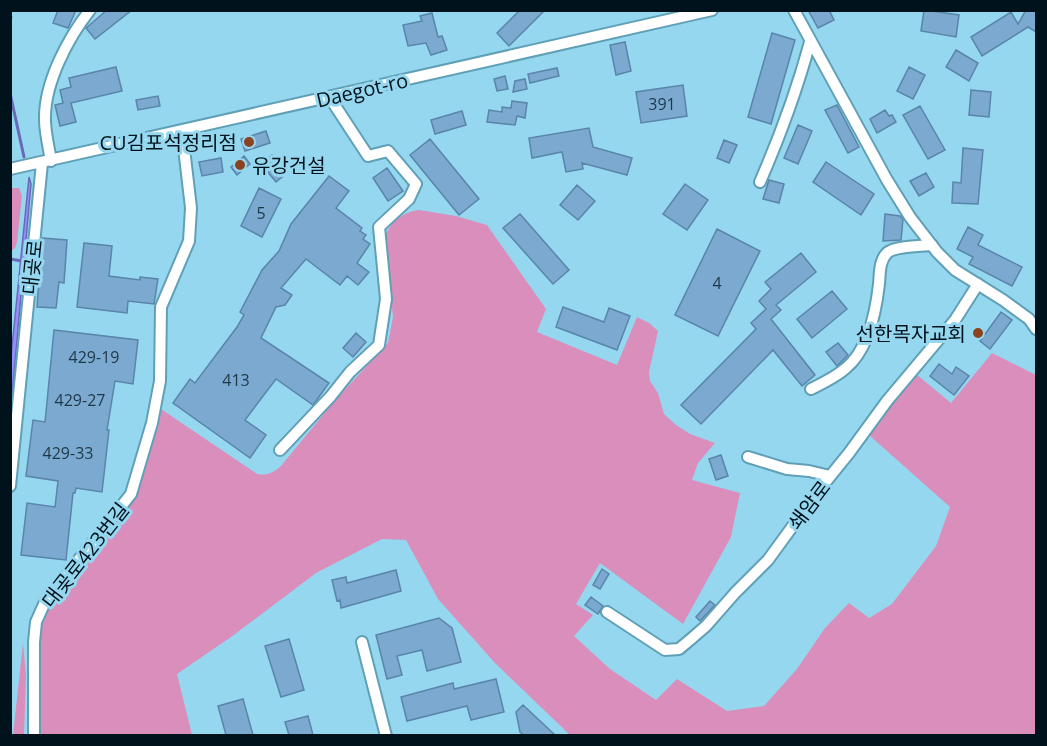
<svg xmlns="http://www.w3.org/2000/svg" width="1047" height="746" font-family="'Open Sans','Noto Sans KR',sans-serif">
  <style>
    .green { fill: #da8ebb }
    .water { fill: #9490fb; stroke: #686ab8; stroke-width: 1.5 }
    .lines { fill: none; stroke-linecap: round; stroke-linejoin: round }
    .stream { stroke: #686ab8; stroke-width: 3 }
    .building { fill: #7ba9cf; stroke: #5885a9; stroke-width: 1.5 }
    .minor-casing { stroke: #60a0b7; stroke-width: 14 }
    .minor { stroke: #fff; stroke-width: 10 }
    .poi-dot { fill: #8a4221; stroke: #96d7f0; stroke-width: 2 }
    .labels { text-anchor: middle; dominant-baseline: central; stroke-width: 6; stroke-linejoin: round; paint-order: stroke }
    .number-label { font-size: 16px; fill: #1f3849 }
    .street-label { font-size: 20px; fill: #00131c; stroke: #96d7f0 }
    .poi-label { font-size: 20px; fill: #00131c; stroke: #96d7f0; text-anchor: end }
  </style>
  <rect width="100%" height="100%" fill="#96d7f0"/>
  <!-- green -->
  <path class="green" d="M10,188H19L22,196L17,242L15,248L11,251Z
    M419,210L456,216L487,225L546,309L537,332L617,365L637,317L649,323L658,331L649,372L650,381L658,393L664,414L676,425L690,434L715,443L698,463L692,480L740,493L731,537L683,624L600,563L576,604L593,615L574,636L610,669L656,700L677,679L727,711L764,706L797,669L825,628L849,603L869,618L892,604L936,546L950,507L869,435L887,408L916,374L951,403L992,353L1036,375V735H570L495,663L438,599L406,540L382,539L316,573L231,637L177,674L192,735L34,736L36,622L131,494L155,405L257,474C267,476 272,473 280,467L337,398L388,343L393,317L385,238C389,222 403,212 419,210Z
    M23,643L26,675L24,735H13Z"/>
  <!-- water -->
  <path class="water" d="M29,177L31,184L11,406V357Z"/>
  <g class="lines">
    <!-- stream -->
    <path class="stream" d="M10,17H11
      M10,93L24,157
      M10,259L22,261"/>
  </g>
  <!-- building -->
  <path class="building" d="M58,10H76L68,28L53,23Z
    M107,10H132L95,39L86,28Z
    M520,10H545L509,46L497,33Z
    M808,10H829L834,20L818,28Z
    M924,10L959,15L956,37L921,31Z
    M1026,10H1036V32L1028,27L982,56L971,37L1011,12L1018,24Z
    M432,13L438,37L442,36L447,50L431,55L426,43L408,46L403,25L422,21L420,16Z
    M772,33L795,40L771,124L748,117Z
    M625,42L631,71L616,75L610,45Z
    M956,50L978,63L969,81L946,67Z
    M116,67L122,91L71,103L76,122L60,126L55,105L63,103L60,90L71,87L69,78Z
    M909,67L925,75L913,99L897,91Z
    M557,68L559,76L530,83L528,74Z
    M505,76L508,89L497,91L494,79Z
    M525,79L527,89L513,92L515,81Z
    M683,85L687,116L641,123L636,92Z
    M971,90L991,92L989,117L969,115Z
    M158,96L160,106L138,110L136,100Z
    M512,101L527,103L525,118L517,116L515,125L487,122L489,110L502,112V107L511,108Z
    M837,105L859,147L848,153L825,110Z
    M920,106L945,150L928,159L903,115Z
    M885,110L889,116L892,115L896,122L877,133L870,119Z
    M462,111L466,125L435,134L431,120Z
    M798,125L812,131L798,164L784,158Z
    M589,128L593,147L632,158L627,175L582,163L583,169L566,172L562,152L532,158L529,138Z
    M266,131L270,143L245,151L241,139Z
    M430,139L479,199L459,215L410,155Z
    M724,140L737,145L729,163L717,158Z
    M963,148L983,150L978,204L952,203L953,182L961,183Z
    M272,155L287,173L276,182L261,164Z
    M244,156L250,164L237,175L231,167Z
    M221,158L223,172L202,176L199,162Z
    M826,162L874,194L861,215L813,182Z
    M387,168L403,191L388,201L373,178Z
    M926,173L934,187L919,196L910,181Z
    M329,176L349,191L336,208L362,228L360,231L366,235L363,239L370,244L357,263L369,272L358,285L347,276L340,285L306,259L281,288L292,295L285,305L276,307L261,338L329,383L313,405L276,379L245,420L266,435L250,458L173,403L190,379L195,383L237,327L244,315L240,312L262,270L279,251L291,224Z
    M769,180L784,184L779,203L763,199Z
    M685,184L708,200L687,230L663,214Z
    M577,185L595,201L578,220L560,205Z
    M259,188L281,199L262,237L241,226Z
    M520,214L569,270L553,284L503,228Z
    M885,214L900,216L903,219L901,240L883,241Z
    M968,227L983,235L978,245L1022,267L1012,286L969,264L973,257L957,249Z
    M717,229L760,251L718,336L675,315Z
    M42,238L67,240L64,283L59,282L56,308L37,307Z
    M84,243L112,246L109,276L140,280V277L158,279L154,304L128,301L127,313L77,307Z
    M801,253L816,272L776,305L781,310L771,319L815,375L802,386L773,350L701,424L681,405L756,329L751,323L766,309L759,301L771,289L765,282Z
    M832,291L847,309L812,338L797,319Z
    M563,307L604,322L609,308L630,316L617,350L556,327Z
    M1001,312L1012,320L990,349L980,341Z
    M54,330L138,340L133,384L115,381L107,430H109L102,492L76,488L75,493H73L66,560L21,555L27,503L55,507L58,481L26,476L33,420L45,422Z
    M356,333L366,342L353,357L343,348Z
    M838,343L848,355L837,366L826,352Z
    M939,364L952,374L956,367L969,376L954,395L930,376Z
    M721,455L728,476L716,480L709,459Z
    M602,569L609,574L600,589L593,585Z
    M396,570L401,591L341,608L340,600L337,601L332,580L346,577L347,583Z
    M591,597L603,606L598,614L585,605Z
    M710,601L715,605L700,621L696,617Z
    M439,618L452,628L461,662L427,671L422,650L397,656L402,675L387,679L376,635Z
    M289,639L304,690L281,697L265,646Z
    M496,679L504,712L471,720L467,706L407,721L401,697L453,683L454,689Z
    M243,699L253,735H226L218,706Z
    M523,705L555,735H524L520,732L516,712Z
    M308,716L313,735H289L285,722Z"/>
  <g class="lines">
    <defs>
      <path id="minor" d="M794,10L887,180L910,217L937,252L955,270L1003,300L1029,319L1036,329
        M51,161C49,148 45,133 45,120C44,83 68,38 90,10
        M10,169L712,10
        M760,182C780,136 797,90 810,42
        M811,389C823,383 836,377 846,368C869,349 876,311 879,284C880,274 879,261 887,253C894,246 921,246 932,245
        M280,450L331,396L350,372L379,345L386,299L379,227L409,199L416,184L388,151L368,156L330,98
        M748,457L787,469L809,471L830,476
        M10,486L42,163
        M607,612L665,650L679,649L691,639L706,626L735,593L768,560L819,490L849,453L887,401L955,320L978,284
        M362,642L386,736
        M34,736V642L36,622L45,602L131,494L152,423L160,381L161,307L189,241L191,208L182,131"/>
    </defs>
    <!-- minor casing -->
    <use href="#minor" class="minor-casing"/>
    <!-- minor -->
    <use href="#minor" class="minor"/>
  </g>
  <!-- markers -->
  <g class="poi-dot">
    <circle cx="249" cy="142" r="6"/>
    <circle cx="240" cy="165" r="6"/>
    <circle cx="978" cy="333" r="6"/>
  </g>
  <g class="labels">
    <!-- number labels -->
    <g class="number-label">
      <text x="662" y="104">391</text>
      <text x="261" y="213">5</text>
      <text x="717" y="283">4</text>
      <text x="94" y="357">429-19</text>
      <text x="236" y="380">413</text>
      <text x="80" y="400">429-27</text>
      <text x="68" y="453">429-33</text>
    </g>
    <!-- street labels -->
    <g class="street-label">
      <text transform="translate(362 90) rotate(-13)">Daegot-ro</text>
      <text transform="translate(32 267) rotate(-84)">대곶로</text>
      <text transform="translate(809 505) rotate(-53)">쇄암로</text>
      <text transform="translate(85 555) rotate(-52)">대곶로423번길</text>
    </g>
    <!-- poi labels -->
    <g class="poi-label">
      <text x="237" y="142">CU김포석정리점</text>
      <text x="252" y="165" text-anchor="start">유강건설</text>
      <text x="966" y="333">선한목자교회</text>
    </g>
  </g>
  <!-- border -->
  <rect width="1047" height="746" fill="none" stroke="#00131c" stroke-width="24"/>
</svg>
